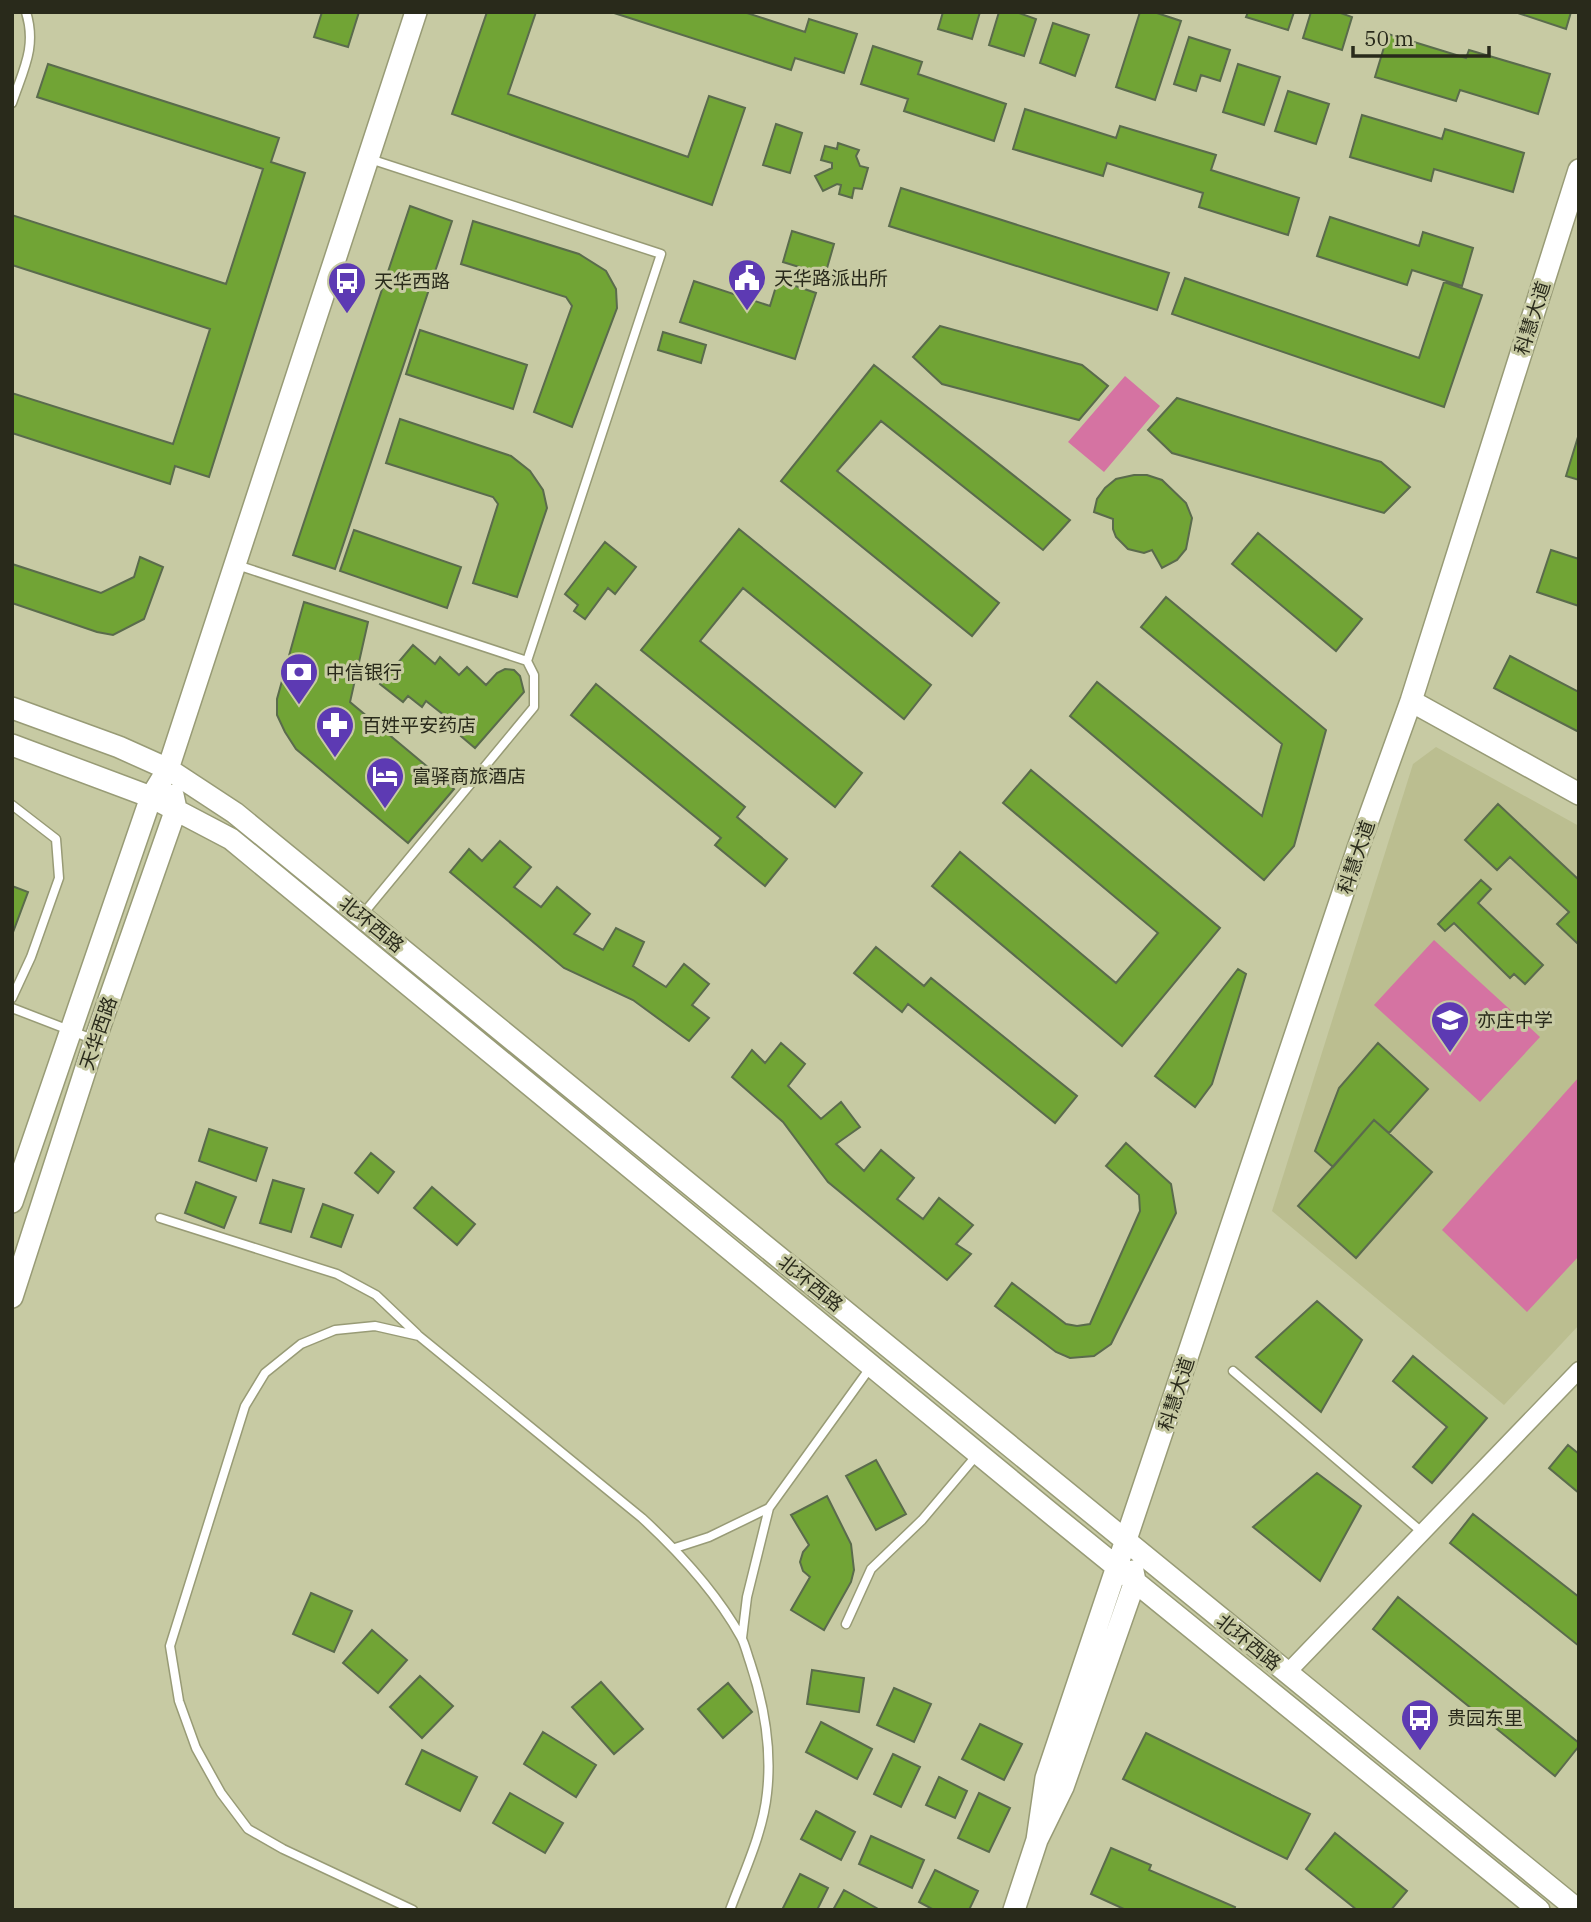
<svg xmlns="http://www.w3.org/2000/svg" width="1591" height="1922" font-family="'IBM Plex Serif','Noto Sans SC',serif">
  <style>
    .built { fill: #bbbe90 }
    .green { fill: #d573a2 }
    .building { fill: #71a435; stroke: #5a6b4c; stroke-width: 2 }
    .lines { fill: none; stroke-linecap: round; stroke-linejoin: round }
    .service-casing { stroke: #989b76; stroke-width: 11 }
    .minor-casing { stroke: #989b76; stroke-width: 19 }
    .tertiary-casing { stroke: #989b76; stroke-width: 24 }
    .service { stroke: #fff; stroke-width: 8 }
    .minor { stroke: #fff; stroke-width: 16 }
    .tertiary { stroke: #fff; stroke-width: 21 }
    .labels { text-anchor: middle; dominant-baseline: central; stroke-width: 6; stroke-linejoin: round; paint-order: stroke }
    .poi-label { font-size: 19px; fill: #292a1b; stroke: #c7caa3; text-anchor: start }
    .street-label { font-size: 19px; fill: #292a1b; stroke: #c7caa3 }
  </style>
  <rect width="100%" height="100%" fill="#c7caa3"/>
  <!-- built -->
  <path class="built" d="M1436,747L1579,826V1325L1504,1405L1272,1211L1413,764Z"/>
  <!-- green -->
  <path class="green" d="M1125,376L1160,406L1104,472L1068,442Z
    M1434,940L1540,1037L1480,1102L1374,1005Z
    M1579,1077V1256L1527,1312L1442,1230Z"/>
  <!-- building -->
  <path class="building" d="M322,12H359L348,47L314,37Z
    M487,12H536L508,94L688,157L709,96L745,108L712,205L452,114Z
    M611,12H744L805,32L809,19L857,34L844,73L795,58L791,70Z
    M943,12H980L972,39L938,29Z
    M999,12H1016L1036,19L1024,56L989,45Z
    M1140,12H1154L1181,21L1155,100L1116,87Z
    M1248,12H1294L1288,30L1246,17Z
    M1311,12H1338L1352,17L1342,50L1303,38Z
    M1515,12H1571L1566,29Z
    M1053,23L1089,35L1075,76L1040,63Z
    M1388,34L1466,58L1469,50L1550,74L1538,114L1460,90L1456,101L1375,77Z
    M1189,37L1230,50L1220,81L1201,75L1196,91L1174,84Z
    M873,46L922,62L918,74L1006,104L994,141L904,111L908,99L861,84Z
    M48,64L279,138L271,162L305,173L209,477L175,466L170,484L12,433V393L173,444L210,329L12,265V215L226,284L263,169L37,97Z
    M1238,64L1280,77L1264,125L1223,112Z
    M1288,91L1329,104L1316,144L1275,131Z
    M1025,109L1116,138L1120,126L1216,155L1211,170L1299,198L1288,235L1199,207L1203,193L1107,163L1103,176L1013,149Z
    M1362,115L1442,139L1445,129L1524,153L1513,192L1434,169L1431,181L1350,157Z
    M776,124L802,133L790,173L763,165Z
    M838,143L859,150L856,156L860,166L868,168L862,189L854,188L852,198L839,194L841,185L837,184L823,191L815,176L832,168V163L821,160L825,146L837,149Z
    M901,188L1169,273L1157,310L889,226Z
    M410,206L452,221L335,569L293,555Z
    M1330,217L1419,246L1423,232L1473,248L1462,286L1412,270L1407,285L1317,256Z
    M473,221L579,254L606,271L616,289L617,308L572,427L534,412L572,306L566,297L461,264Z
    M792,231L834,244L825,275L783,262Z
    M1185,278L1419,358L1444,282L1482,295L1444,407L1172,314Z
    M778,280L816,293L795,359L680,322L694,281L770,306Z
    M940,326L1082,365L1108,386L1079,420L942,384L913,357Z
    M420,330L527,365L513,409L406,374Z
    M663,332L706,345L701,363L658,350Z
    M874,365L1070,520L1043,550L881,421L837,471L999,603L972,636L781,481Z
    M1177,398L1381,462L1410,487L1384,513L1172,453L1148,430Z
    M400,419L511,456L530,471L543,490L547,508L517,597L473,583L498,504L493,497L386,463Z
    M1578,437L1579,438V480L1566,476Z
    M1134,475H1147L1162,480L1186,503L1192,518L1186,549L1177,560L1162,568L1152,550L1144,553L1128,549L1116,537L1113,529V519L1094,512L1097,499L1105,488L1116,479Z
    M739,529L931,685L904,719L743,588L700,641L862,773L835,807L641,650Z
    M354,530L461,567L447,608L340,571Z
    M1258,533L1362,619L1336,651L1232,564Z
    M605,542L636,567L615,594L608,588L585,619L574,611L578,605L565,594Z
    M1551,550L1579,559V606L1537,592Z
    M140,557L163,567L144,619L113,635L97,632L12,603V564L101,593L134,577Z
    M1166,597L1326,730L1294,846L1264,880L1070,716L1097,682L1262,816L1282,744L1141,627Z
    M304,602L368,622L350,702L454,789L408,843L296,749L285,732L277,715V699Z
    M413,645L435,664L440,657L459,675L467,667L486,685L497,673L505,669L514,670L520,676L524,692L475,748L450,727L454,723L426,701L422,707L408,696L403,702L380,684Z
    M1510,656L1579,692V732L1494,688Z
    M596,684L745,807L737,817L787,859L765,886L715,845L721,838L571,715Z
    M1031,770L1220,928L1122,1046L932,886L960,852L1116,983L1158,933L1003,803Z
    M1498,804L1579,880V945L1557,924L1569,912L1510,857L1497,870L1465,840Z
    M500,841L531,867L514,887L541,907L557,887L590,914L574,934L603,950L616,928L644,942L633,966L666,987L684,964L709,984L692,1005L709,1018L689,1041L633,1000L564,968L450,872L469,849L482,861Z
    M1481,880L1491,889L1478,903L1543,965L1525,984L1514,974L1510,978L1454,923L1445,931L1438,924Z
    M12,886L28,892L12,935Z
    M876,947L924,986L931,978L1077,1096L1055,1123L908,1004L902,1012L854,973Z
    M1238,969L1246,974L1212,1084L1195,1107L1155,1076Z
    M781,1043L805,1064L788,1086L821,1119L841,1102L860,1127L836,1144L864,1171L881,1150L914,1178L897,1199L923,1219L939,1198L973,1225L956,1244L971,1254L947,1280L828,1182L783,1122L732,1077L752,1050L765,1063Z
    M1378,1043L1428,1089L1389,1133L1374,1120L1333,1167L1315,1151L1339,1088Z
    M1374,1120L1432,1172L1356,1258L1298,1206Z
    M209,1129L267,1148L256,1181L199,1161Z
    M1126,1143L1171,1184L1176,1213L1111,1344L1094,1356L1070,1358L1056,1352L995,1306L1012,1283L1066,1324L1077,1326L1090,1324L1140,1211L1139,1195L1106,1166Z
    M371,1153L394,1172L378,1193L355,1173Z
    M273,1180L304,1189L291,1232L260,1223Z
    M196,1182L236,1197L224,1228L185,1213Z
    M432,1187L475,1224L457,1245L414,1208Z
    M323,1204L353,1215L341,1247L311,1237Z
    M1317,1301L1362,1340L1321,1412L1256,1357Z
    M1413,1356L1487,1418L1432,1483L1413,1467L1447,1427L1393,1381Z
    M1568,1445L1579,1454V1493L1549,1468Z
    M876,1460L906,1514L876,1530L846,1476Z
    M1317,1473L1361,1506L1320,1581L1253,1527Z
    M827,1496L851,1544L854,1570L851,1582L824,1630L791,1610L810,1577L803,1571L800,1562L803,1552L809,1545L791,1515Z
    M1473,1514L1579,1597V1646L1450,1543Z
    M311,1593L352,1611L334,1652L293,1634Z
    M1398,1597L1579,1743V1746L1555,1776L1373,1629Z
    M372,1630L407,1660L378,1693L343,1663Z
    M812,1670L864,1678L859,1712L807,1704Z
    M420,1676L453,1706L422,1738L390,1707Z
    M601,1682L643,1729L614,1754L572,1707Z
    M728,1683L752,1712L723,1738L698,1709Z
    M894,1688L931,1704L914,1742L877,1725Z
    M821,1722L872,1749L857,1779L806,1752Z
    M980,1724L1022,1744L1004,1780L962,1759Z
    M543,1732L596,1765L576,1797L524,1764Z
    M1146,1733L1310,1814L1287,1859L1123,1779Z
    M422,1750L477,1777L460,1811L406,1784Z
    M893,1754L920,1767L901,1807L874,1794Z
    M939,1777L967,1791L955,1818L926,1805Z
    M510,1793L563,1823L545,1853L493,1823Z
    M979,1793L1010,1808L989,1852L958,1838Z
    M816,1811L855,1832L841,1860L801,1839Z
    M1335,1833L1407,1891L1391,1910H1357L1306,1869Z
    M871,1836L924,1860L912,1888L859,1864Z
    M1111,1848L1151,1865L1149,1870L1235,1907L1234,1910H1126L1091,1894Z
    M935,1870L978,1891L969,1910H934L919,1902Z
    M800,1874L828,1888L817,1910H782Z
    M844,1890L880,1910H833Z"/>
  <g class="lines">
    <defs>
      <path id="service" d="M12,103C23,70 37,47 26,12
        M237,565L527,661
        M12,805L56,839L59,878L31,957L12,998
        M363,914L534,707V675L527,661L661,254L370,159
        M12,1008L95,1040
        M160,1218L337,1274L376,1295L417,1334
        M1233,1371L1423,1533
        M769,1508L870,1368
        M675,1548L709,1537L769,1508L747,1597L742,1638
        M846,1624L871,1569L922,1520L976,1456
        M413,1910L283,1849L248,1829L221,1793L196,1748L179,1701L170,1646L245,1406L265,1373L301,1344L335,1330L375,1326L419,1336L642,1518C680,1553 716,1592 741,1637C745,1644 747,1654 750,1662C764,1704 772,1749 767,1793C763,1833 744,1872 730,1910"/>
      <path id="minor" d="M1287,1673L1579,1370"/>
      <path id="tertiary" d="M1411,701L1579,794
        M12,708L119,747L168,769L235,813L1578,1910
        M12,745L151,797L231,839L1054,1516L1539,1910
        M12,1202L151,797L168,769L416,12
        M12,1297L95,1040L176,809L173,795
        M1037,1840L1046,1778L1358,848L1411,701L1579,170
        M1014,1910L1037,1840L1063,1787L1135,1581L1133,1571"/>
    </defs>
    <!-- service casing -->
    <use href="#service" class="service-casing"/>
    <!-- minor casing -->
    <use href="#minor" class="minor-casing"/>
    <!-- tertiary casing -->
    <use href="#tertiary" class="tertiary-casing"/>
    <!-- service -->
    <use href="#service" class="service"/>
    <!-- minor -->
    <use href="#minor" class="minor"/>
    <!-- tertiary -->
    <use href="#tertiary" class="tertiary"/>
  </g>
  <!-- icons -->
  <defs>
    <symbol id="civic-pin" viewBox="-11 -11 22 30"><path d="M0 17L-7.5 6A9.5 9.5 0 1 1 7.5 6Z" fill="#5d3ab3" stroke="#c7caa3"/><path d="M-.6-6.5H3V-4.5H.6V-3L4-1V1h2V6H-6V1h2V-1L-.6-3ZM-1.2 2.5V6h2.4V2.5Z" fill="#fff"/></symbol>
    <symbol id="bus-pin" viewBox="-11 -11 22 30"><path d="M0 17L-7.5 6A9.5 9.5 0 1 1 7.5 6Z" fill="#5d3ab3" stroke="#c7caa3"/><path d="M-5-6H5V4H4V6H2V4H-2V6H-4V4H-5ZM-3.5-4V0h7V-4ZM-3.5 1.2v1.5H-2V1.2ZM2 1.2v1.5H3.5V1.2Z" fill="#fff"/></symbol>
    <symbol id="bank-pin" viewBox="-11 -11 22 30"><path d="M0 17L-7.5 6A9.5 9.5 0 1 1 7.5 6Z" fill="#5d3ab3" stroke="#c7caa3"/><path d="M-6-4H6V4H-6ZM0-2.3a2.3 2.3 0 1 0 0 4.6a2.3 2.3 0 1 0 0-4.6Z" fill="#fff"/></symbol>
    <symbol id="pharmacy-pin" viewBox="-11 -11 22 30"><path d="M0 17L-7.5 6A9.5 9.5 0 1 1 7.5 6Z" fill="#5d3ab3" stroke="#c7caa3"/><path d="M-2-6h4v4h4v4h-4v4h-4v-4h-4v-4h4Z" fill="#fff"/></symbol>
    <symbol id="hotel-pin" viewBox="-11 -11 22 30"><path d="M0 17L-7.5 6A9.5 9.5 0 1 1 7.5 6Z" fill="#5d3ab3" stroke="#c7caa3"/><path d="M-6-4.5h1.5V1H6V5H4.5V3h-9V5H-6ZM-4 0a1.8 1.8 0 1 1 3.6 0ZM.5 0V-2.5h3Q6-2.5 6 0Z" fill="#fff"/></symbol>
    <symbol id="school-pin" viewBox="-11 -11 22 30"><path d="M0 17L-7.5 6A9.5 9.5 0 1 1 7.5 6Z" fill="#5d3ab3" stroke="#c7caa3"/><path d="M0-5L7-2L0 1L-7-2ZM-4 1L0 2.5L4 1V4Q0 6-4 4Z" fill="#fff"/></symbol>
  </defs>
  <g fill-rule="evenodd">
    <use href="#civic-pin" x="725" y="256" width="44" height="60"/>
    <use href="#bus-pin" x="325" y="259" width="44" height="60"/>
    <use href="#bank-pin" x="277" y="650" width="44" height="60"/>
    <use href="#pharmacy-pin" x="313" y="703" width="44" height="60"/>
    <use href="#hotel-pin" x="363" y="754" width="44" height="60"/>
    <use href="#school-pin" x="1428" y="998" width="44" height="60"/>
    <use href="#bus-pin" x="1398" y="1696" width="44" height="60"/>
  </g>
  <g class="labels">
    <!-- poi labels -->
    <g class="poi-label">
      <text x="774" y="278">天华路派出所</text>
      <text x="374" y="281">天华西路</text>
      <text x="326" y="672">中信银行</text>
      <text x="362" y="725">百姓平安药店</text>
      <text x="412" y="776">富驿商旅酒店</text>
      <text x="1477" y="1020">亦庄中学</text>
      <text x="1447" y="1718">贵园东里</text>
    </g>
    <!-- street labels -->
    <g class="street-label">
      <text transform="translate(1532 318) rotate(-72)">科慧大道</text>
      <text transform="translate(1356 857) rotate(-71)">科慧大道</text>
      <text transform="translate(372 924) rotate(39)">北环西路</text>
      <text transform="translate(98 1033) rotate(-71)">天华西路</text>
      <text transform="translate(811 1283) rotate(39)">北环西路</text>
      <text transform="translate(1176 1394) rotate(-72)">科慧大道</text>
      <text transform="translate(1249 1642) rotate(39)">北环西路</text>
    </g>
  </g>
  <!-- border -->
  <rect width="1591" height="1922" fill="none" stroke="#292a1b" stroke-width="28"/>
  <!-- scale -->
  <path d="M1353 46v10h136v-10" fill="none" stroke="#292a1b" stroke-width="3.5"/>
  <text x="1364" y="46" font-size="21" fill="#292a1b" stroke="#c7caa3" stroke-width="5" paint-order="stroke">50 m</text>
</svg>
